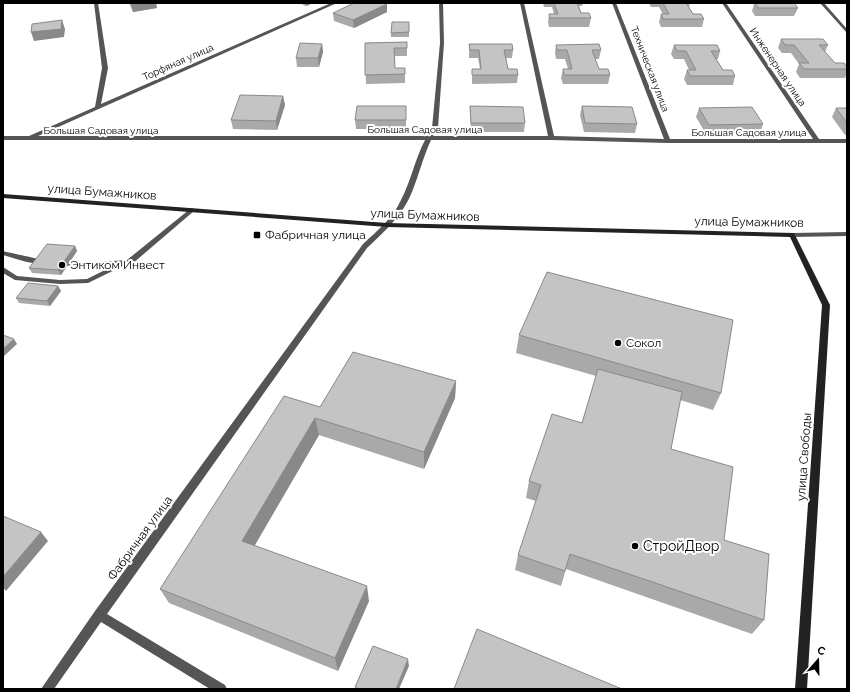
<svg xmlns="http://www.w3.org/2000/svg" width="850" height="692" font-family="Raleway,sans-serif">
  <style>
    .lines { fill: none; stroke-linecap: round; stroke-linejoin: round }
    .service { fill: #555; fill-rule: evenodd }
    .minor { fill: #555; fill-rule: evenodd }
    .tertiary { fill: #555; fill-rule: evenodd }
    .secondary { fill: #222; fill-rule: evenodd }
    .wall { fill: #a9a9a9 }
    .shaded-wall { fill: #898989 }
    .building { fill: #c4c4c4; stroke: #898989 }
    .poi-dot { fill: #000; stroke: #fff; stroke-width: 1.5 }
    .labels { text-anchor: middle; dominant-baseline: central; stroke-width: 4; stroke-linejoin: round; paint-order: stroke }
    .far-street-label { font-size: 10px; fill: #000; stroke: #fff }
    .street-label { font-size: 12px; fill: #000; stroke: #fff }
    .poi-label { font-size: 12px; fill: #000; stroke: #fff; text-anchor: start }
    .near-poi-label { font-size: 14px; fill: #000; stroke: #fff; text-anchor: start }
  </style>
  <rect width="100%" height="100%" fill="#fff"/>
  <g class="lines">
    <!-- service -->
    <path class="service" d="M192,208L195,210L194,211L132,264H127L88,283L60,284L15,280L3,273V267L17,276L60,280L87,279L115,265L87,267L59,265L55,263L59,261L87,263L127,260L190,209Z
      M3,251C10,253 46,260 49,262C41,268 13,258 3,255Z"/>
    <!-- minor -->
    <path class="minor" d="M94,3H98L108,68L101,104L331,3H337L38,136H427L432,128L440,43L439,3H443L444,43L438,128L433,136H548L520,3H524L554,136L664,139L612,3H616L670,139H813L722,3H726L819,139H847V143H668L551,140H431C423,157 419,175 412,192C403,215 385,231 367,248L107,614L225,685L227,689H210L101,622L54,689H41L95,611L363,244C377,231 393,218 401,200C411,181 415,159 425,140H3V136H29L95,107L102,68Z
      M820,3H824L847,29V33Z"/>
    <!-- tertiary -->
    <path class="tertiary" d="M847,232V236L792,237L789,235L792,233Z"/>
    <!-- secondary -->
    <path class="secondary" d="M3,194L387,223L794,233L830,305L807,689H795L822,305L790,237L387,227L3,198Z"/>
  </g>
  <!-- wall -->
  <path class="wall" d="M129,3H156L157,8L133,12Z
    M299,3H313L306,6Z
    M543,3H583L582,6H579L581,13L591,18L589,27H549L548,22L549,14H554L552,7H544Z
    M649,3H690L689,7L693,14L704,19L702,27H661L659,22L661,14H663L659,7H651Z
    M754,3H794L798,8L794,16H755L752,11L754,4Z
    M387,4V12L354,28L334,21L333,13Z
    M409,22V37H391V33Z
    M781,39L828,45L825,52L835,63L847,67V73L845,78H800L796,72L799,64L791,53H782L778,48Z
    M407,42V56H395V68H405V83L366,84L365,43Z
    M322,44L323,52L319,67H297L296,58Z
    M469,44L513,50L512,58H506L508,69L518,75L517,83L472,84V69H480L478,58H469Z
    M556,45L601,50L599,59H595L599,69L610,75L608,84H563L561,78L563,69H568L565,59H556L555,53Z
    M674,45L720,51L718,59H716L723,70L735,76L733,85H687L684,79L687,70H689L684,59H674L671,54Z
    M283,96L285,105L277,130L233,129L231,120Z
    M406,106V129H356L355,120Z
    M470,106L525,123L524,132H471L470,115Z
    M582,106L637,124L635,133L584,132L580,115Z
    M699,108L763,124L760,133L706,134L696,117Z
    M836,108H847V135H845L832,117Z
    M75,246L77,251L61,275L32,273L29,268Z
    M58,286L61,291L50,306L19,303L16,298Z
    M519,335L721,393L713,410L680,400L671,449L724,540L764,620L752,634L566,569L561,586L515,570L518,555L536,501L526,498L529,481L582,423L596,376L516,353Z
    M456,381L455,398L424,469L319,435L254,546L369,601L338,671L169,603L160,589L320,407Z"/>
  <!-- shaded-wall -->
  <path class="shaded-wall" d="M135,3H156L157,8L133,12L131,4Z
    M305,3H313L306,6Z
    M387,4V12L354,28L353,20Z
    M62,20L65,29L64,37L34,41L31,32Z
    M322,44L323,52L319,67L318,58Z
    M283,96L285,105L277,130L276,121Z
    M75,246L77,251L61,275L58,270Z
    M58,286L61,291L50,306L47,301Z
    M14,339L17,344L3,357V349Z
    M456,381L455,398L424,469V452Z
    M315,418L319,435L248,557L242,541Z
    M41,532L48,541L6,591L3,587V577Z
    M367,586L369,601L338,671L335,658Z
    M408,659L409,666L399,689H396Z"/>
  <!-- building -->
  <path class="building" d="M354,3H383L387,4L353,20L333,13Z
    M554,3H577L581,13H589L591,18H550L549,14H558Z
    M663,3H686L693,14H701L704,19H663L661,14H669Z
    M755,3H794L798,8H758Z
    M62,20L61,29L31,32L32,24Z
    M392,22H409V32L391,33Z
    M781,39H823L828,45H819L835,63H844L847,67V69H804L799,63H809L794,45H785Z
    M407,42V48H394L395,68H405V74L365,75V43Z
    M300,43L322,44L318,58H296Z
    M469,44H512L513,50H504L508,69H517L518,75H472V69H481L479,50H470Z
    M599,44L601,50H592L599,69H608L610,75H564L563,69H572L567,50H557L556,45Z
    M674,45H717L720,51H711L723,70H732L735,76H690L687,70H696L686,51H677Z
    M240,95L283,96L276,121L231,120Z
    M357,106H406V120H355Z
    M470,106L523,107L525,123H471Z
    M582,106L632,107L637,124L585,123Z
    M752,107L763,124L709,125L699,108Z
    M836,108H847V123Z
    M47,244L75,246L58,270L29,268Z
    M547,272L733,320L721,393L519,335Z
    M28,283L58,286L47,301L16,298Z
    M3,335L14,339L3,349Z
    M353,352L456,381L424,452L315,418L242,541L367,586L335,658L160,589L284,396L320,407Z
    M598,369L682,392L671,449L733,467L724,540L769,554L764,620L570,554L565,571L518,555L541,485L529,481L552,414L582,423Z
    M3,516L41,532L3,577Z
    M477,629L622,689H454Z
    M373,646L408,659L396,689H359L355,687Z"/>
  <!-- markers -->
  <g class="poi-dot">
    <rect x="253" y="231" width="8" height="8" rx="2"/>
    <circle cx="62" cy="265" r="4"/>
    <circle cx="618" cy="343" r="4"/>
    <circle cx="635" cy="546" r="4"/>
  </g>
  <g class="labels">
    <!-- far-street labels -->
    <g class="far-street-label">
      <text transform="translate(178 62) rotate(-24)">Торфяная улица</text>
      <text transform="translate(778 67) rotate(56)">Инженерная улица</text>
      <text transform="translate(650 69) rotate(69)">Техническая улица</text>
      <text x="425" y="129">Большая Садовая улица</text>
      <text x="101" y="130">Большая Садовая улица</text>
      <text x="749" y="132">Большая Садовая улица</text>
    </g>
    <!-- street labels -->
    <g class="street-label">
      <text transform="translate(102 192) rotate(4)">улица Бумажников</text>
      <text transform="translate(425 215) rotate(2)">улица Бумажников</text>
      <text transform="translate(749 222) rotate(1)">улица Бумажников</text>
      <text transform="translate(804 457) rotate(-86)">улица Свободы</text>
      <text transform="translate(140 538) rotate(-54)">Фабричная улица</text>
    </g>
    <!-- poi labels -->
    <g class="poi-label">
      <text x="265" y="235">Фабричная улица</text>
      <text x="70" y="265">Энтиком Инвест</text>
      <text x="626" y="343">Сокол</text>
    </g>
    <!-- near-poi labels -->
    <g class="near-poi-label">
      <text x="643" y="546">СтройДвор</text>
    </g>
  </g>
  <!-- border -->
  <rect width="850" height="692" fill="none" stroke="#000000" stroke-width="8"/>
  <!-- north arrow -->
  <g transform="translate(818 660) rotate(20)" stroke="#ffffff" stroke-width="3" paint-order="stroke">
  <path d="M0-3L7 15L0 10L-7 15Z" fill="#000000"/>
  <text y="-6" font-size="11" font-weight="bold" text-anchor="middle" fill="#000000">С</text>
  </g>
</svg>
